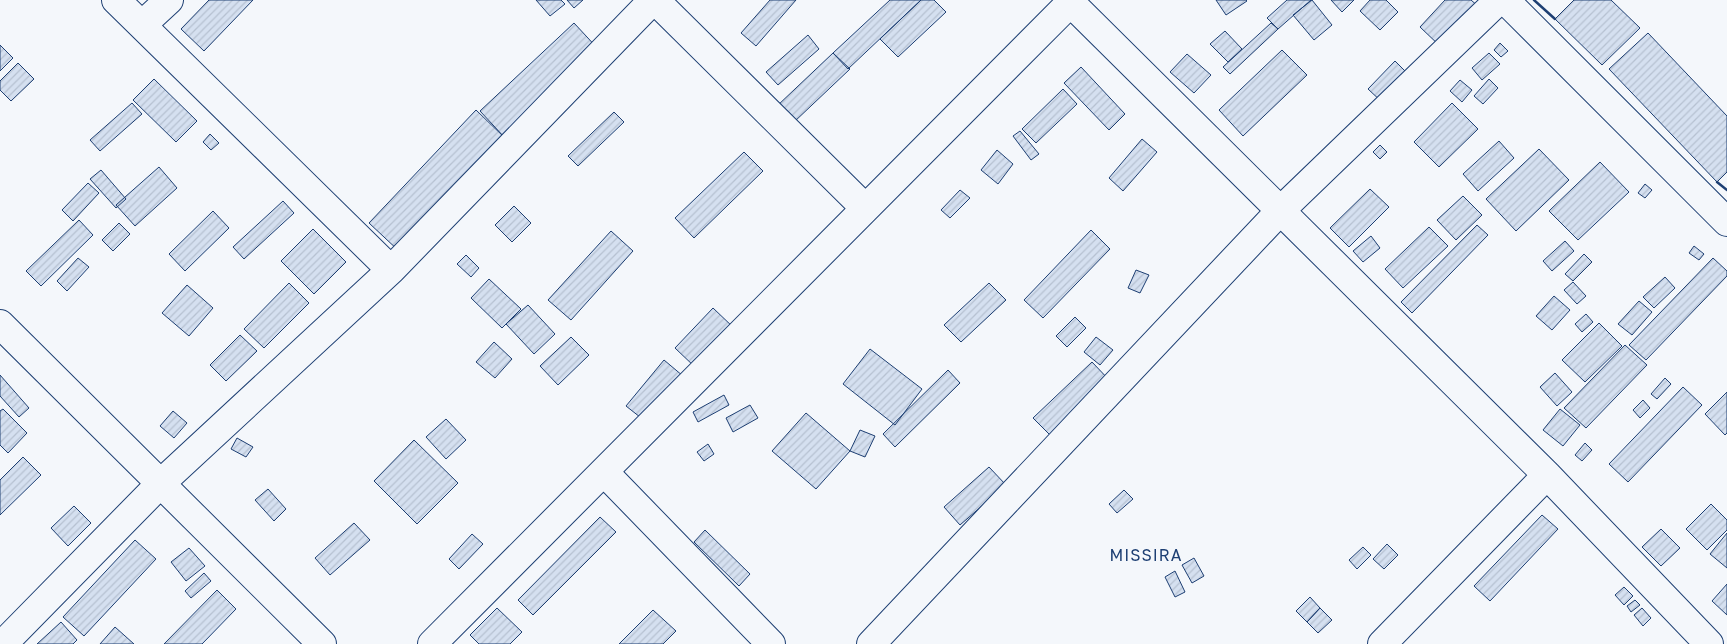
<svg xmlns="http://www.w3.org/2000/svg" width="1727" height="644" font-family="'Golos Text',sans-serif">
  <style>
    .building { fill: url(#building-hatch); stroke: #1d3f73 }
    .lines { fill: none; stroke-linecap: round; stroke-linejoin: round }
    .minor-casing { stroke: #1d3f73; stroke-width: 30 }
    .minor { stroke: #f4f7fb; stroke-width: 28 }
    .wall { stroke: #1d3f73; stroke-width: 2.5 }
    .labels { text-anchor: middle; dominant-baseline: central; stroke-width: 4; stroke-linejoin: round; paint-order: stroke }
    .quarter-label { font-size: 16px; letter-spacing: 1px; fill: #1d3f73; stroke: #f4f7fb }
  </style>
  <defs>
    <pattern id="building-hatch" width="6" height="6" patternUnits="userSpaceOnUse" patternTransform="scale(1.25)"><rect width="6" height="6" fill="#d5e0f0"/><path d="M-1 1l2-2M0 6l6-6M5 7l2-2" fill="none" stroke="#b6c1d1"/></pattern>
  </defs>
  <rect width="100%" height="100%" fill="#f4f7fb"/>
  <!-- building -->
  <path class="building" d="M209,0H253L204,51L181,29Z
    M536,0H561L565,4L550,16Z
    M567,0H583L574,8Z
    M770,0H796L756,46L741,33Z
    M890,0H921L848,69L833,53Z
    M921,0H934L946,12L898,57L880,39Z
    M1216,0H1246L1247,1L1226,15Z
    M1287,0H1311L1278,29L1267,18Z
    M1312,0L1332,25L1314,40L1293,15Z
    M1331,0H1354L1342,12Z
    M1370,0H1386L1398,12L1380,30L1360,11Z
    M1445,0H1471L1479,7L1441,47L1420,27Z
    M1574,0H1611L1640,28L1602,65L1555,19Z
    M574,23L600,51L506,139L480,111Z
    M1271,23L1278,29L1230,74L1223,67Z
    M1225,31L1242,49L1228,62L1210,44Z
    M1648,33L1727,116V172L1717,182L1609,69Z
    M808,35L819,49L778,85L766,72Z
    M1500,43L1508,51L1501,57L1494,50Z
    M0,45L13,58L0,71Z
    M1282,50L1307,75L1243,136L1219,110Z
    M833,53L850,69L793,123L777,106Z
    M1489,53L1500,64L1482,80L1472,68Z
    M1187,54L1211,75L1194,93L1170,72Z
    M1395,61L1409,75L1383,103L1368,89Z
    M18,63L34,79L11,101L0,90V81Z
    M1081,67L1125,114L1109,130L1064,83Z
    M154,79L197,121L176,142L133,100Z
    M1489,79L1498,88L1483,104L1474,96Z
    M1460,80L1472,90L1462,102L1450,91Z
    M1063,89L1077,104L1036,143L1022,129Z
    M132,103L142,114L100,151L90,140Z
    M1452,103L1478,129L1439,167L1414,142Z
    M476,110L506,139L400,252L369,223Z
    M614,112L624,122L578,166L568,156Z
    M1020,131L1039,154L1031,160L1013,136Z
    M210,134L219,143L211,150L203,142Z
    M1142,139L1157,152L1123,191L1109,178Z
    M1499,141L1514,158L1478,191L1463,174Z
    M1380,145L1387,152L1380,159L1373,152Z
    M1539,149L1569,180L1516,231L1486,199Z
    M997,150L1013,164L998,184L981,170Z
    M744,152L763,171L694,238L675,218Z
    M1600,162L1629,192L1578,240L1549,211Z
    M159,167L177,188L135,226L116,205Z
    M101,170L126,199L116,208L90,179Z
    M88,183L99,193L73,221L62,210Z
    M1645,184L1652,190L1645,198L1638,193Z
    M1370,189L1389,207L1349,247L1330,228Z
    M960,190L970,198L950,218L941,210Z
    M1463,196L1482,215L1456,240L1437,220Z
    M283,201L294,213L244,259L233,247Z
    M514,206L531,223L512,242L495,225Z
    M213,211L229,228L185,271L169,254Z
    M79,220L93,235L41,286L26,271Z
    M119,223L130,234L113,251L102,240Z
    M1477,225L1488,235L1412,313L1401,302Z
    M1429,227L1448,246L1403,288L1385,269Z
    M313,229L346,262L314,294L281,261Z
    M1091,230L1110,249L1043,318L1024,300Z
    M611,231L633,251L571,320L548,300Z
    M1371,236L1380,248L1363,262L1353,251Z
    M1565,241L1574,251L1552,271L1543,261Z
    M1694,246L1704,254L1699,260L1689,253Z
    M1584,254L1592,262L1573,281L1565,274Z
    M466,255L479,268L471,277L457,264Z
    M78,258L89,267L67,291L57,281Z
    M1713,258L1727,271V276L1646,360L1629,345Z
    M1136,270L1149,275L1140,293L1128,288Z
    M1665,277L1675,288L1654,308L1643,297Z
    M489,279L521,309L502,328L471,298Z
    M1573,282L1586,296L1577,304L1564,290Z
    M289,283L309,303L264,348L244,329Z
    M989,283L1006,300L961,342L944,325Z
    M187,285L213,308L189,336L162,313Z
    M1554,296L1570,310L1552,330L1536,316Z
    M1639,301L1652,312L1632,335L1618,324Z
    M528,305L555,334L534,354L506,324Z
    M713,308L734,328L696,368L675,348Z
    M1586,314L1593,322L1582,332L1575,324Z
    M1075,317L1086,328L1067,347L1056,336Z
    M1599,323L1622,346L1585,382L1562,360Z
    M240,335L257,351L226,381L210,365Z
    M571,337L589,355L558,385L540,366Z
    M1096,337L1113,350L1100,365L1084,352Z
    M494,342L512,359L495,378L476,362Z
    M1625,345L1647,365L1586,428L1564,408Z
    M870,349L922,389L895,425L843,384Z
    M664,360L683,376L645,421L626,406Z
    M1092,362L1112,383L1053,438L1033,418Z
    M948,370L960,383L895,447L883,434Z
    M1555,373L1572,392L1557,406L1540,387Z
    M0,375L29,408L19,417L0,396Z
    M1665,378L1671,384L1657,399L1651,394Z
    M1683,387L1702,405L1628,482L1609,464Z
    M1727,392V433L1725,435L1705,414Z
    M724,395L729,405L698,422L693,412Z
    M1643,400L1650,408L1640,418L1633,410Z
    M750,405L758,418L733,432L726,418Z
    M3,409L27,433L8,453L0,445V411Z
    M1560,409L1580,425L1563,446L1543,430Z
    M173,411L187,423L174,438L160,426Z
    M806,413L850,451L816,489L772,451Z
    M446,419L466,440L446,459L426,437Z
    M860,430L875,436L865,457L850,451Z
    M237,438L253,447L246,457L231,449Z
    M414,440L458,483L417,524L374,481Z
    M1585,443L1592,450L1582,461L1575,455Z
    M708,444L714,454L704,461L697,452Z
    M23,457L41,475L0,515V480Z
    M989,467L1006,485L960,525L944,507Z
    M268,489L286,509L274,521L255,500Z
    M1124,490L1133,499L1117,513L1109,504Z
    M1711,504L1727,520V530L1707,550L1686,529Z
    M74,506L91,523L68,546L51,528Z
    M1542,515L1558,529L1490,601L1474,586Z
    M600,517L616,532L533,615L518,600Z
    M354,523L370,540L330,575L315,558Z
    M1661,529L1680,548L1661,566L1642,547Z
    M705,530L750,574L739,586L694,542Z
    M1727,533V568L1710,554Z
    M472,534L483,544L459,569L449,559Z
    M135,540L156,559L84,636L63,617Z
    M1387,544L1398,555L1384,569L1373,559Z
    M1363,547L1371,555L1357,569L1349,560Z
    M189,548L205,566L186,581L171,562Z
    M1194,558L1204,576L1192,583L1182,565Z
    M1175,571L1185,592L1175,597L1165,577Z
    M204,573L211,581L191,598L185,591Z
    M1727,584V615L1712,601Z
    M1624,587L1633,596L1624,605L1615,595Z
    M217,590L236,609L202,644H164Z
    M1310,597L1320,608L1307,622L1296,611Z
    M1635,600L1640,605L1631,612L1627,606Z
    M497,608L522,632L510,644H479L470,635Z
    M1320,608L1332,620L1318,633L1307,622Z
    M1642,608L1651,618L1643,626L1634,615Z
    M653,610L676,631L663,644H619Z
    M61,622L77,640L73,644H37Z
    M115,627L134,644H100Z"/>
  <g class="lines">
    <defs>
      <path id="minor" d="M116,0L391,270
        M655,0L865,208
        M1068,0L1547,475L1709,644
        M1505,0L1727,222
        M142,25L169,0
        M0,324L322,644
        M604,472L771,644
        M3,644L160,484L391,270L653,0
        M432,644L1073,0
        M871,644L1280,211L1499,0
        M1382,644L1547,475"/>
    </defs>
    <!-- minor casing -->
    <use href="#minor" class="minor-casing"/>
    <!-- minor -->
    <use href="#minor" class="minor"/>
    <!-- wall -->
    <path class="wall" d="M1534,0L1555,19
      M1717,182L1727,190"/>
  </g>
  <g class="labels">
    <!-- quarter labels -->
    <g class="quarter-label">
      <text x="1146" y="555">MISSIRA</text>
    </g>
  </g>
</svg>
